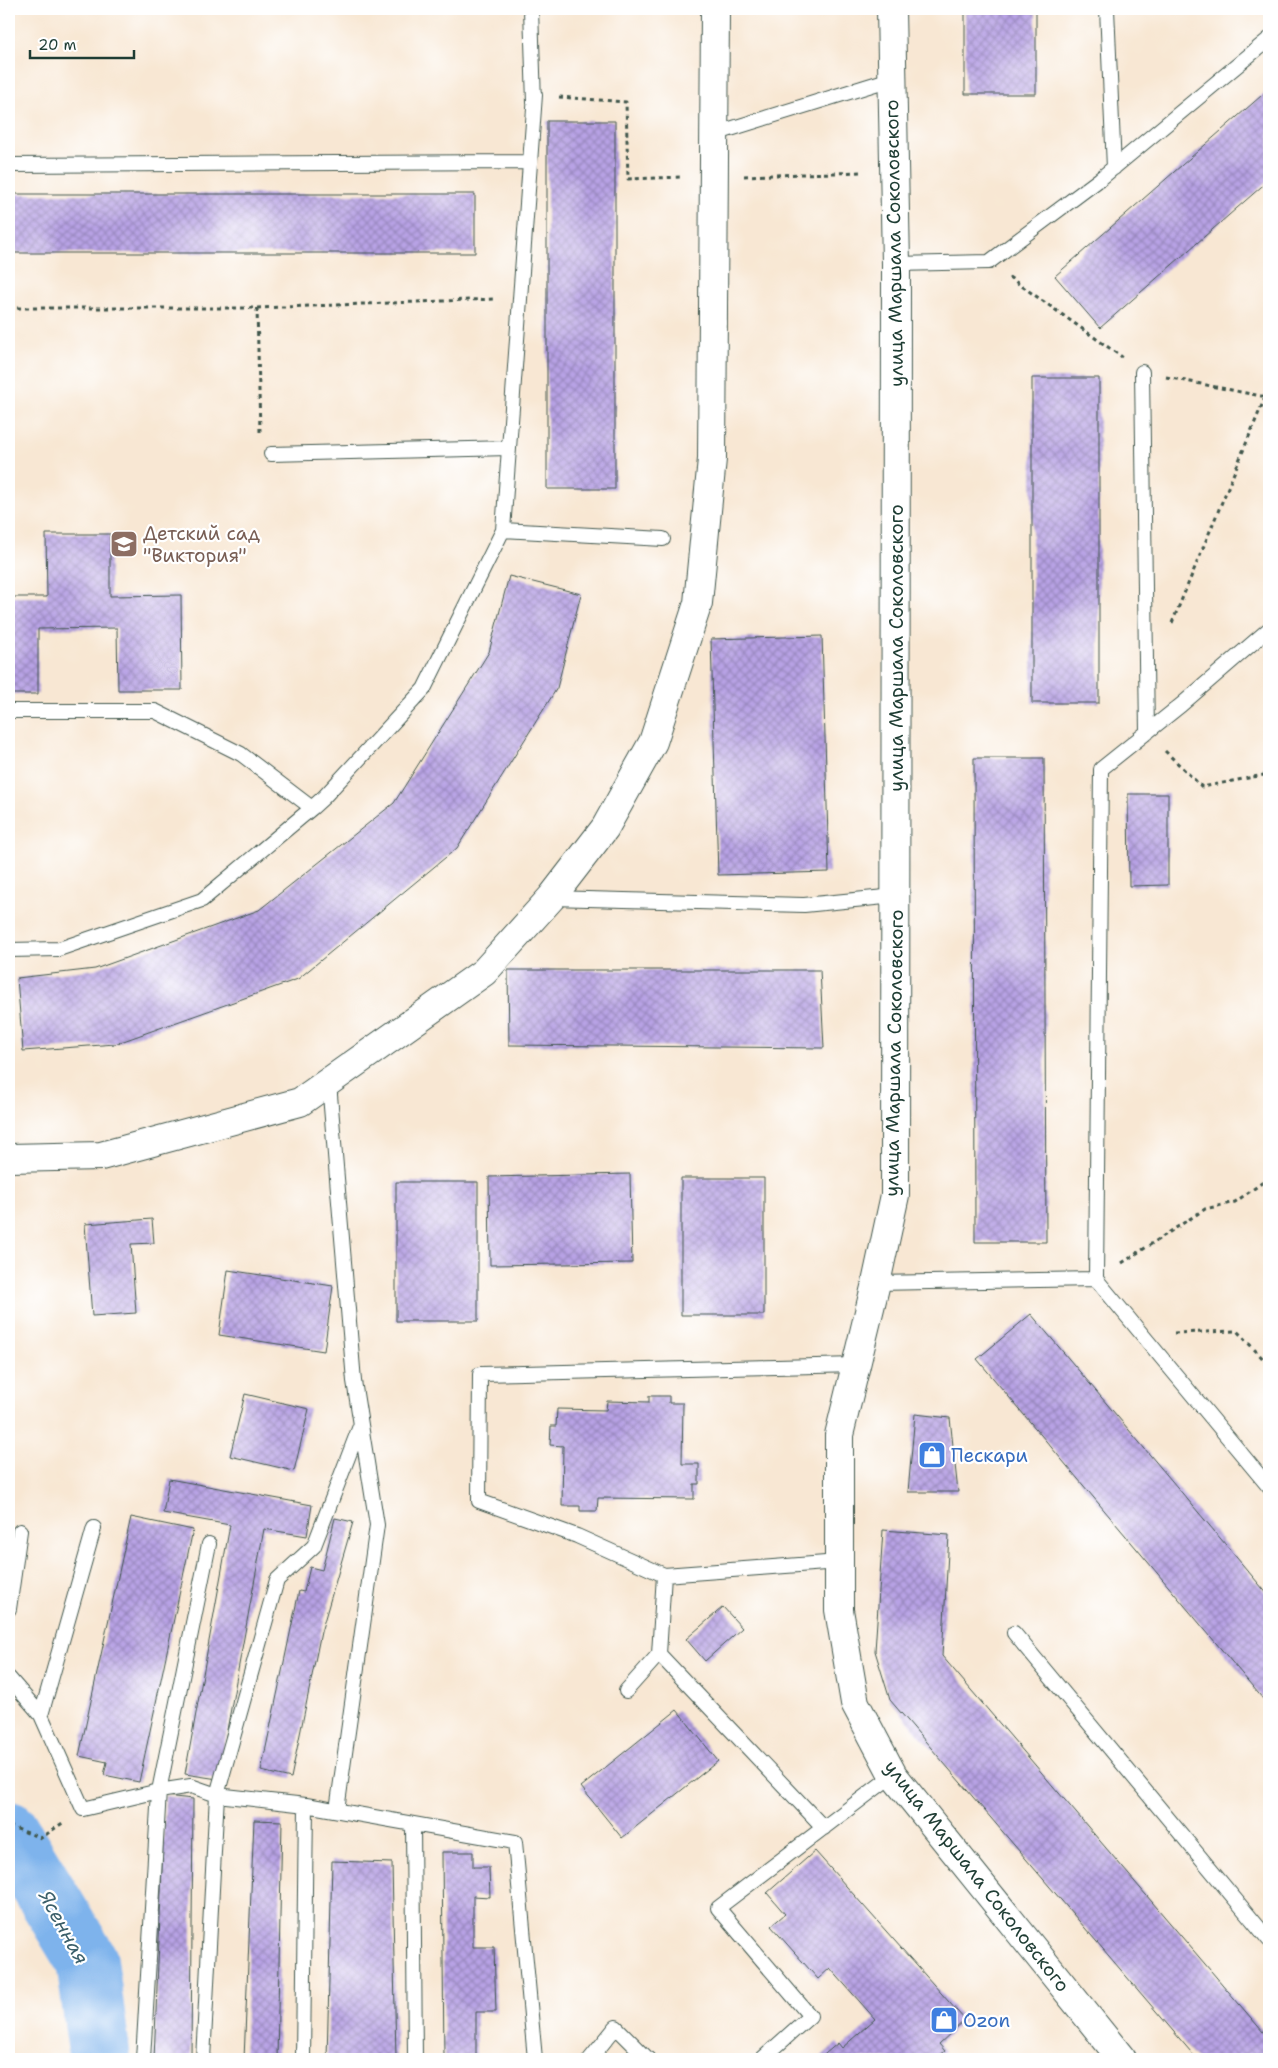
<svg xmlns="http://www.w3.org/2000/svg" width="1278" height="2068" font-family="'Shantell Sans',sans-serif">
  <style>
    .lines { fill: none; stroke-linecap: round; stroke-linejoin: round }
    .river { stroke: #7eb3ec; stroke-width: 62 }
    .building { fill: url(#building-cross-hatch) }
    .service-casing { stroke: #40564c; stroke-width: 16 }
    .minor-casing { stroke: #40564c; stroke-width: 30 }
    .path { stroke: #40564c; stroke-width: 3; stroke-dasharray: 4 4; stroke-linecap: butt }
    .service { stroke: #fff; stroke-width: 14 }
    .minor { stroke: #fff; stroke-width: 28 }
    .labels { text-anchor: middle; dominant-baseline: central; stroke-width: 4.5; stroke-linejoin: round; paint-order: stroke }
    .street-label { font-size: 19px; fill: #1f3d34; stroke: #fff }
    .education-label { font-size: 19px; fill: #785e54; stroke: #fff; text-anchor: start }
    .shop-label { font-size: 19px; fill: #366cbe; stroke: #fff; text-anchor: start }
    .water-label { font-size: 20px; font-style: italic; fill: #3c606b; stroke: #fff }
  </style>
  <defs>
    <pattern id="building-cross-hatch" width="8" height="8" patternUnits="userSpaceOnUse" patternTransform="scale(1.25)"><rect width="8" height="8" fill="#b8a2e5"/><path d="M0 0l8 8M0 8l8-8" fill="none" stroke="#9585ba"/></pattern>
  </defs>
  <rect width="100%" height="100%" fill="#fff"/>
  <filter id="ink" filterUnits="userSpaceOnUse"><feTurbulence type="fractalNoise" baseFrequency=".02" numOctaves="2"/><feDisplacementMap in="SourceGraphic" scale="10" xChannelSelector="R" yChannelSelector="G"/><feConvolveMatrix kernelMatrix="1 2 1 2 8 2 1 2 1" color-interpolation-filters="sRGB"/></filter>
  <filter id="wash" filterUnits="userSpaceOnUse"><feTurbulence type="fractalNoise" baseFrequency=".0096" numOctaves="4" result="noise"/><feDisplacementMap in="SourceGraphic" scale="20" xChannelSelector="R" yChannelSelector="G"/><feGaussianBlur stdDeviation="1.12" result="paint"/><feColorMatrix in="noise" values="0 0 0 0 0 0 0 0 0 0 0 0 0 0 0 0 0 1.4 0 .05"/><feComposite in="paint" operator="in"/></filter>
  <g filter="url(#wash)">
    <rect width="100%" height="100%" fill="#f8e7d3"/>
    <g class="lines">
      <!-- river -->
      <path class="river" d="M9,1832L87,1961L100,2059"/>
    </g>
    <g id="blocks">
      <!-- building -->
      <path class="building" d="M965,9H1036V94H965Z
        M1269,89V180L1100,328L1055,276Z
        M547,121H615V489H547Z
        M9,194H475V253H9Z
        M1032,378H1099V703H1032Z
        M46,534H110V596L181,595L182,690H118L117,628L38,629V694H9V597H47Z
        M509,576L581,594L557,688L457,848L298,979L115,1044L23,1051L17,978L95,969L259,910L394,803L489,652Z
        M822,636L829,872L718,875L711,639Z
        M974,758H1044L1046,1242H975Z
        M1128,794H1168V885L1129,886Z
        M508,970H820L824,1048L509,1045Z
        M630,1174L632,1263L490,1265L489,1177Z
        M681,1178H764V1315H681Z
        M396,1182H478V1321H396Z
        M152,1219L154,1243L131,1244L136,1313L92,1316L85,1224Z
        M228,1270L333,1286L324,1351L219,1335Z
        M1031,1314L1269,1596V1706L977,1359Z
        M245,1394L309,1409L294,1471L230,1456Z
        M649,1396H669V1403H683L682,1464H699V1484H694V1499L598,1498L597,1511H580V1506H562L563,1446L550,1445L551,1426H556L557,1409L606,1410L607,1401L649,1402Z
        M915,1414L950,1418L958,1492H908Z
        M169,1479L312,1505L307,1536L264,1529L218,1779L185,1774L230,1525L163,1513Z
        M131,1517L193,1530L139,1782L104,1775L107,1762L79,1756Z
        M335,1518L353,1522L321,1632L291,1778L261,1771L299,1591L304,1592L310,1567L322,1570Z
        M883,1530L949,1535L942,1656L1269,2039V2059H1197L890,1700L875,1651Z
        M723,1607L742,1628L705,1661L686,1639Z
        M677,1710L718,1761L622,1838L581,1787Z
        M165,1796L193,1799L191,2059H154Z
        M254,1820L282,1821L277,2059H244Z
        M815,1851L965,2020L939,2044L945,2051L936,2059H819L838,2043L842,2048L875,2019L830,1968L818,1979L771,1926L785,1914L767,1893Z
        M442,1852H473V1867H489L490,1897L473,1896V1947H494L496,2012H476V2055H499V2059H444Z
        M332,1861L392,1863L396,2059H327Z"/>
    </g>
  </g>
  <g filter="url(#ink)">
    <use href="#blocks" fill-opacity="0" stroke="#40564c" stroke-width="1"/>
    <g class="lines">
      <defs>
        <path id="service" d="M531,9L534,103
          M1107,9L1114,168
          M535,95L503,530L663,539
          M714,134L891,79
          M9,165L530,162
          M896,264L989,262L1100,179L1269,39
          M1142,372L1147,733
          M271,454L509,448
          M1269,629L1181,705L1101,769L1096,1279L1269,1487
          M9,711H155L241,754L312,808
          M551,898L804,905L895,896
          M9,950L59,949L202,900L312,808L324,797L424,689L503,530
          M329,1083L354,1381L377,1525L337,1810
          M876,1283L1096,1279
          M94,1528L41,1715L83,1809L159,1791L191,1786L217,1795L306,1805L515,1842L535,2059
          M664,1575L577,1536L479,1501L480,1374L856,1365
          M9,1609L20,1531
          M1014,1633L1269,1940
          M659,1654L824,1828
          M9,1678L41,1715
          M626,1691L659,1654L664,1575L839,1562
          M413,1824L415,2059
          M143,2059L159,1791L209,1544
          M203,2059L217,1795L277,1580L314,1546L360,1426
          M303,2059L306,1805
          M590,2059L616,2027L648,2059
          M762,2059L810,2016L718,1908L893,1775"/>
        <path id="minor" d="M891,9L896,264L895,1195L876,1283L839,1435V1610L855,1703L893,1775L1122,2059
          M9,1158L101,1156L300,1102L484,972L551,898L605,828L653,742L698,603L712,459L715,9"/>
      </defs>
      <!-- service casing -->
      <use href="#service" class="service-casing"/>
      <!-- minor casing -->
      <use href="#minor" class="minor-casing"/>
      <!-- path -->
      <path class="path" d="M559,97L626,102L628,179L683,177
        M744,176L863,172
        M1009,277L1122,357
        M9,308H257L260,432
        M257,308L496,299
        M1166,377L1266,397
        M1172,623L1269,388
        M1165,751L1202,787L1269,774
        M1122,1263L1205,1209L1235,1202L1269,1178
        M1174,1333L1237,1331L1269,1365
        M9,1826L41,1838L64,1822"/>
      <!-- service -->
      <use href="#service" class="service"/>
      <!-- minor -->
      <use href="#minor" class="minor"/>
    </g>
  </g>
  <!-- icons -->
  <defs>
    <symbol id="school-square" viewBox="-11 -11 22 22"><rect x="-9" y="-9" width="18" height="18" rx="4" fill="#8d6e63" stroke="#fff"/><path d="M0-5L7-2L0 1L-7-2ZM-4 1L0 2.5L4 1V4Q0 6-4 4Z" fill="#fff"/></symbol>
    <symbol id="shop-square" viewBox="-11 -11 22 22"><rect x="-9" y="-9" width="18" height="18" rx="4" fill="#3f7fe0" stroke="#fff"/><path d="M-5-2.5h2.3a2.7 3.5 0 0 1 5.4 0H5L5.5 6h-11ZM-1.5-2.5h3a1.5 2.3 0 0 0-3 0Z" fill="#fff"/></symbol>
  </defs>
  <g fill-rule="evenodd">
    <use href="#school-square" x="108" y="528" width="32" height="32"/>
    <use href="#shop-square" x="916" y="1439" width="32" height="32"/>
    <use href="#shop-square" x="928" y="2004" width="32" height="32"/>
  </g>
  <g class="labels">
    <!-- street labels -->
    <g class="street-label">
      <text transform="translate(894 243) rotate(-91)">улица Маршала Соколовского</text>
      <text transform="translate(896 648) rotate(-90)">улица Маршала Соколовского</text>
      <text transform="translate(894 1053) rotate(-89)">улица Маршала Соколовского</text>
      <text transform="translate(977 1876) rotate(52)">улица Маршала Соколовского</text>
    </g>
    <!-- education labels -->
    <g class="education-label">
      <text x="143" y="533">Детский сад<tspan x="143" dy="22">"Виктория"</tspan></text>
    </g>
    <!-- shop labels -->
    <g class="shop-label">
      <text x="951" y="1455">Пескари</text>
      <text x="963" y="2020">Ozon</text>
    </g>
    <!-- water labels -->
    <g class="water-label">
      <text transform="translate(64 1927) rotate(61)">Ясенная</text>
    </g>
  </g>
  <!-- margin -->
  <rect width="1278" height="2068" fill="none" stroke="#fff" stroke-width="30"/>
  <!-- scale -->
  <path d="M30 50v8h104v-8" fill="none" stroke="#1f3d34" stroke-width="2.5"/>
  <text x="38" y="50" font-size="15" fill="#1f3d34" stroke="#ffffff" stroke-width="4" paint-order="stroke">20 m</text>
</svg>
